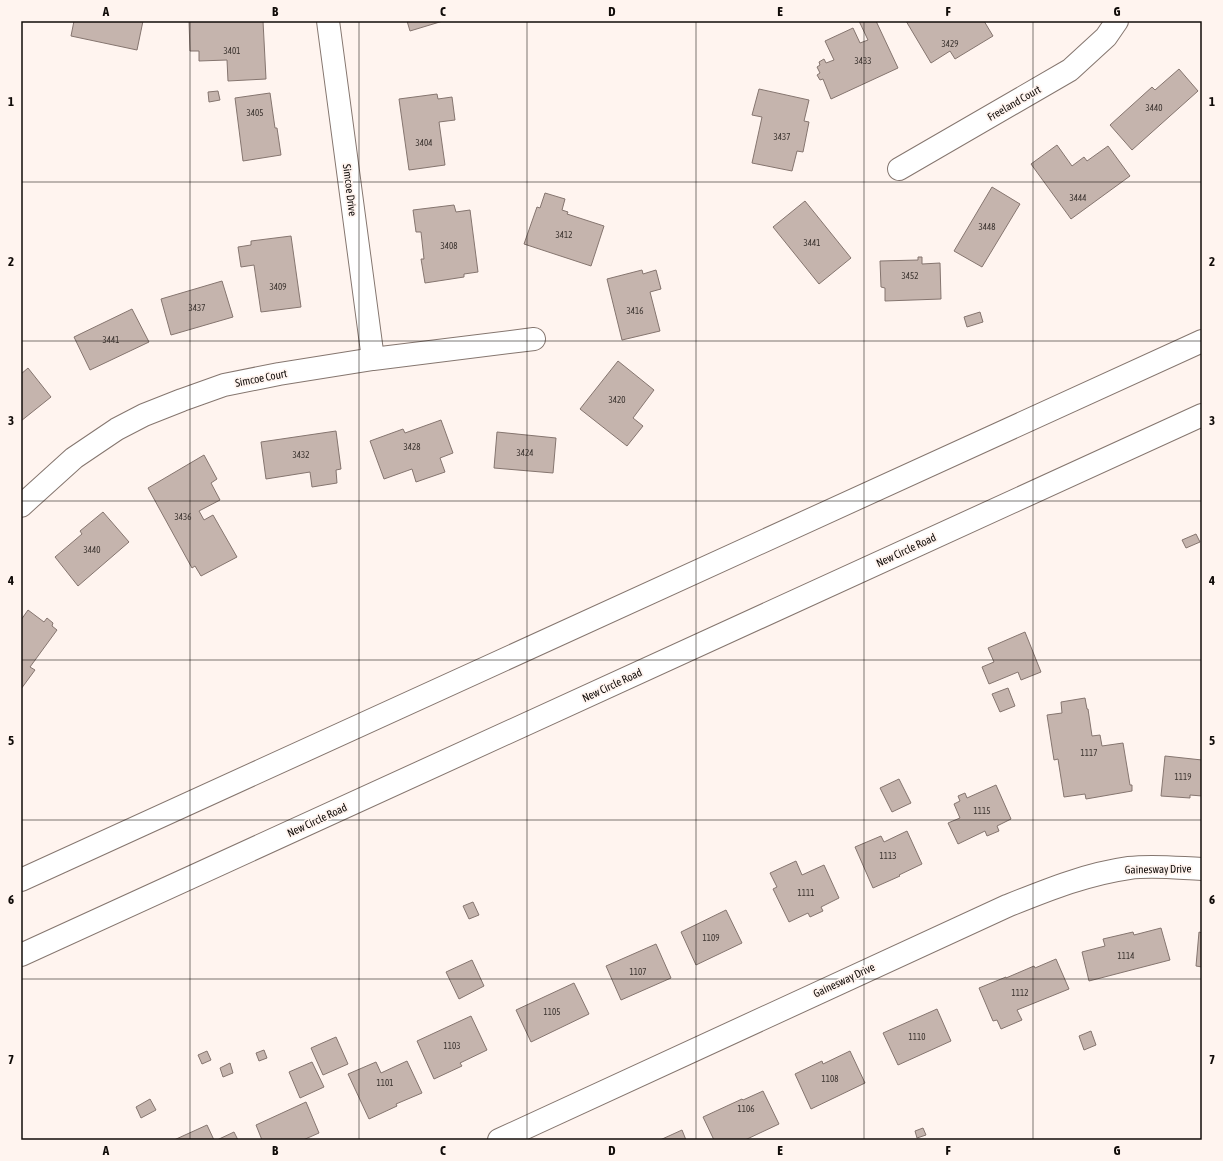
<svg xmlns="http://www.w3.org/2000/svg" width="1223" height="1161" font-family="'Asap Condensed',sans-serif">
  <style>
    .building { fill: #c5b4ad; stroke: #85756f }
    .lines { fill: none; stroke-linecap: round; stroke-linejoin: round }
    .minor-casing { stroke: #85766f; stroke-width: 24 }
    .tertiary-casing { stroke: #85766f; stroke-width: 24 }
    .motorway-casing { stroke: #85766f; stroke-width: 24 }
    .minor { stroke: #fff; stroke-width: 22 }
    .tertiary { stroke: #fff; stroke-width: 22 }
    .motorway { stroke: #fff; stroke-width: 22 }
    .grid { fill: none; stroke: #100b08; stroke-width: 1; stroke-opacity: 0.55 }
    .labels { text-anchor: middle; dominant-baseline: central; stroke-width: 3.5; stroke-linejoin: round; paint-order: stroke }
    .number-label { font-size: 9px; fill: #3d3531 }
    .street-label { font-size: 11px; fill: #100b08; stroke: #fff4ef }
    .neatline { fill: none; stroke: #100b08; stroke-width: 1.5 }
    .grid-label { font-size: 13px; text-anchor: middle; font-weight: bold; fill: #100b08 }
  </style>
  <rect width="100%" height="100%" fill="#fff4ef"/>
  <!-- building -->
  <path class="building" d="M74,21H143L137,50L71,36Z
    M189,21H263L266,79L228,81L227,60L199,61V51H190Z
    M407,21H443L410,31Z
    M859,21H876L898,68L831,99L823,79L820,80L817,75L820,73L817,67L820,65L819,62L824,59L826,63L834,60L825,41L853,28L860,43L868,40Z
    M906,21H984L993,36L955,59L950,51L931,63Z
    M1179,69L1198,91L1132,150L1110,125L1152,87L1155,90Z
    M759,89L809,100L804,121L809,122L803,152L797,151L792,171L752,163L762,117L752,115Z
    M218,91L220,100L209,102L208,92Z
    M270,93L275,128H277L281,155L243,161L235,98Z
    M437,94L438,99L452,97L455,120L439,122L445,165L409,170L399,99Z
    M1057,145L1072,166L1084,157L1087,161L1108,146L1130,176L1071,219L1031,164Z
    M992,187L1020,204L982,267L954,251Z
    M545,193L565,199L562,210L568,212L567,214L604,226L591,266L524,244L537,207L540,208Z
    M805,201L851,258L819,284L773,227Z
    M454,205L456,212L470,210L478,272L464,274V277L425,283L421,259H424L421,232H416L413,210Z
    M291,236L301,307L261,312L254,265L241,267L238,247L251,245V241Z
    M918,257H922V264L940,263L941,299L885,301V288L881,287L880,261L918,260Z
    M642,270L643,274L656,270L661,289L650,292L660,331L622,340L607,279Z
    M222,281L233,317L171,335L161,299Z
    M132,309L149,342L90,370L74,337Z
    M980,312L983,322L967,327L964,317Z
    M618,361L654,390L633,418L643,426L627,446L580,409Z
    M28,368L51,397L21,421V374Z
    M441,420L453,453L440,458L445,472L416,482L412,469L384,479L370,441L403,429L405,433Z
    M336,431L341,469L336,470L337,483L312,487L310,472L266,479L261,442Z
    M497,432L556,438L553,473L494,468Z
    M204,455L217,479L211,483L220,500L199,511L204,520L213,515L237,557L201,576L195,566L192,568L148,488Z
    M103,512L129,542L78,586L55,557L82,534L80,531Z
    M1196,534L1200,542L1186,548L1182,540Z
    M28,610L44,622L47,618L53,623L52,626L57,630L30,667L35,670L21,689V620Z
    M1025,632L1041,672L1021,680L1018,672L989,684L982,667L994,662L988,648Z
    M1008,688L1015,706L1000,712L992,694Z
    M1085,698L1087,709H1088L1092,736L1100,735L1102,746L1123,743L1130,785H1132V791L1086,799L1085,794L1064,797L1058,759L1054,760L1047,715L1062,713L1061,702Z
    M1165,756L1202,760V796L1190,795V798L1161,796Z
    M899,779L911,803L892,812L880,788Z
    M996,785L1011,819L997,826L999,831L987,836L985,831L958,844L948,823L960,818L954,804L960,801L958,796L965,793L967,798Z
    M907,831L922,864L899,875L900,876L873,888L855,847L881,836L884,842Z
    M796,861L802,875L824,865L839,898L821,907L823,911L810,917L808,913L789,922L773,889L777,887L770,873Z
    M473,902L479,915L469,919L463,906Z
    M726,910L742,943L696,965L681,932Z
    M1161,928L1170,960L1089,981L1082,952L1105,946L1103,939L1133,932L1134,935Z
    M1199,932L1202,933V967L1196,966Z
    M656,944L671,978L621,1000L606,966Z
    M1056,959L1069,989L1017,1010L1022,1020L1001,1029L997,1020L993,1021L979,988L1006,977V978L1034,966L1035,968Z
    M472,960L484,986L459,999L446,972Z
    M574,983L589,1014L531,1042L516,1010Z
    M937,1009L951,1041L898,1065L883,1033Z
    M471,1016L487,1050L460,1063L462,1066L434,1079L417,1041Z
    M1091,1031L1096,1045L1084,1050L1079,1036Z
    M336,1037L348,1064L323,1075L311,1048Z
    M264,1050L267,1058L259,1061L256,1053Z
    M207,1051L211,1060L202,1064L198,1055Z
    M850,1051L865,1083L811,1109L795,1074L822,1061L823,1064Z
    M407,1061L422,1093L396,1104L397,1106L369,1119L348,1074L376,1062L381,1073Z
    M312,1062L324,1087L300,1098L289,1072Z
    M230,1063L233,1073L223,1077L220,1068Z
    M763,1091L779,1124L745,1140H714L703,1117L742,1099L743,1100Z
    M150,1099L156,1110L141,1118L136,1107Z
    M306,1102L319,1133L303,1140H262L256,1125Z
    M207,1125L214,1140H174Z
    M923,1128L926,1135L917,1138L915,1131Z
    M682,1130L686,1140H660Z
    M234,1132L238,1140H217Z"/>
  <g class="lines">
    <defs>
      <path id="minor" d="M328,21L373,359
        M899,169L1070,70L1106,37L1117,21
        M21,506L74,458L117,429L144,415L182,400L224,385L279,374L373,359L534,339"/>
      <path id="tertiary" d="M499,1140L1007,906C1047,890 1086,874 1129,868C1153,865 1178,868 1202,869"/>
      <path id="motorway" d="M21,880L1202,341
        M21,955L1202,415"/>
    </defs>
    <!-- minor casing -->
    <use href="#minor" class="minor-casing"/>
    <!-- tertiary casing -->
    <use href="#tertiary" class="tertiary-casing"/>
    <!-- motorway casing -->
    <use href="#motorway" class="motorway-casing"/>
    <!-- minor -->
    <use href="#minor" class="minor"/>
    <!-- tertiary -->
    <use href="#tertiary" class="tertiary"/>
    <!-- motorway -->
    <use href="#motorway" class="motorway"/>
  </g>
  <!-- grid -->
  <path class="grid" d="M190,21V1140M359,21V1140M527,21V1140M696,21V1140M864,21V1140M1033,21V1140M21,182H1202M21,341H1202M21,501H1202M21,660H1202M21,820H1202M21,979H1202"/>
  <g class="labels">
    <!-- number labels -->
    <g class="number-label">
      <text x="950" y="44">3429</text>
      <text x="232" y="51">3401</text>
      <text x="863" y="61">3433</text>
      <text x="1154" y="108">3440</text>
      <text x="255" y="113">3405</text>
      <text x="782" y="137">3437</text>
      <text x="424" y="143">3404</text>
      <text x="1078" y="198">3444</text>
      <text x="987" y="227">3448</text>
      <text x="564" y="235">3412</text>
      <text x="812" y="243">3441</text>
      <text x="449" y="246">3408</text>
      <text x="910" y="276">3452</text>
      <text x="278" y="287">3409</text>
      <text x="197" y="308">3437</text>
      <text x="635" y="311">3416</text>
      <text x="111" y="340">3441</text>
      <text x="617" y="400">3420</text>
      <text x="412" y="447">3428</text>
      <text x="525" y="453">3424</text>
      <text x="301" y="455">3432</text>
      <text x="183" y="517">3436</text>
      <text x="92" y="550">3440</text>
      <text x="1089" y="753">1117</text>
      <text x="1183" y="777">1119</text>
      <text x="982" y="811">1115</text>
      <text x="888" y="856">1113</text>
      <text x="806" y="893">1111</text>
      <text x="711" y="938">1109</text>
      <text x="1126" y="956">1114</text>
      <text x="638" y="972">1107</text>
      <text x="1020" y="993">1112</text>
      <text x="552" y="1012">1105</text>
      <text x="917" y="1037">1110</text>
      <text x="452" y="1046">1103</text>
      <text x="830" y="1079">1108</text>
      <text x="385" y="1083">1101</text>
      <text x="746" y="1109">1106</text>
    </g>
    <!-- street labels -->
    <g class="street-label">
      <text transform="translate(1014 103) rotate(-30)">Freeland Court</text>
      <text transform="translate(350 190) rotate(83)">Simcoe Drive</text>
      <text transform="translate(261 378) rotate(-11)">Simcoe Court</text>
      <text transform="translate(906 550) rotate(-25)">New Circle Road</text>
      <text transform="translate(612 685) rotate(-25)">New Circle Road</text>
      <text transform="translate(317 820) rotate(-25)">New Circle Road</text>
      <text transform="translate(1158 869) rotate(-1)">Gainesway Drive</text>
      <text transform="translate(844 980) rotate(-25)">Gainesway Drive</text>
    </g>
  </g>
  <!-- border -->
  <rect width="1223" height="1161" fill="none" stroke="#fff4ef" stroke-width="44"/>
  <rect x="22" y="22" width="1179" height="1117" class="neatline"/>
  <g class="grid-label">
    <text x="106" y="16">A</text>
    <text x="275" y="16">B</text>
    <text x="443" y="16">C</text>
    <text x="612" y="16">D</text>
    <text x="780" y="16">E</text>
    <text x="948" y="16">F</text>
    <text x="1117" y="16">G</text>
    <text x="11" y="106">1</text>
    <text x="1212" y="106">1</text>
    <text x="11" y="266">2</text>
    <text x="1212" y="266">2</text>
    <text x="11" y="425">3</text>
    <text x="1212" y="425">3</text>
    <text x="11" y="585">4</text>
    <text x="1212" y="585">4</text>
    <text x="11" y="745">5</text>
    <text x="1212" y="745">5</text>
    <text x="11" y="904">6</text>
    <text x="1212" y="904">6</text>
    <text x="11" y="1064">7</text>
    <text x="1212" y="1064">7</text>
    <text x="106" y="1155">A</text>
    <text x="275" y="1155">B</text>
    <text x="443" y="1155">C</text>
    <text x="612" y="1155">D</text>
    <text x="780" y="1155">E</text>
    <text x="948" y="1155">F</text>
    <text x="1117" y="1155">G</text>
  </g>
</svg>
